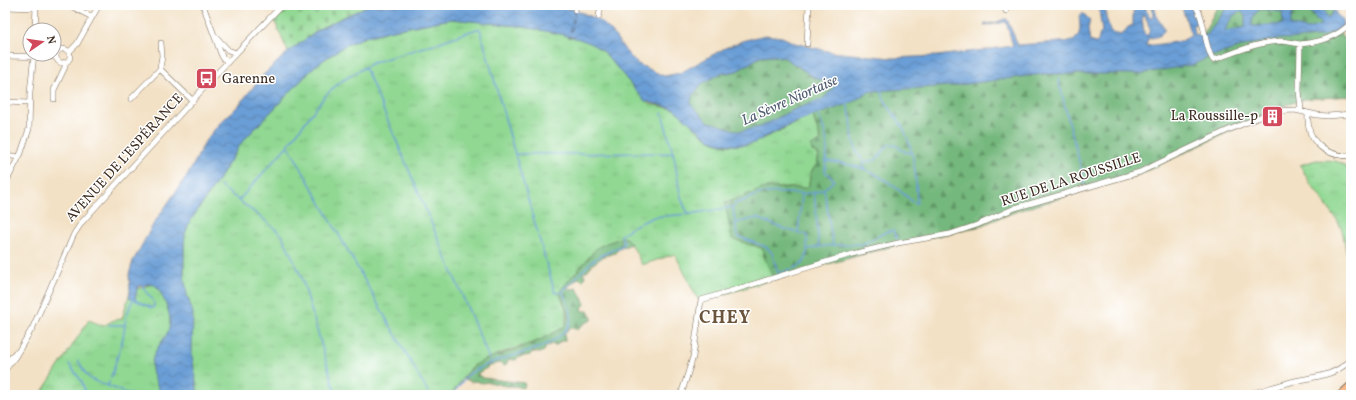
<svg xmlns="http://www.w3.org/2000/svg" width="1356" height="400" font-family="Vollkorn,serif">
  <style>
    .grass { fill: url(#grass-tufts); stroke: #668158 }
    .forest { fill: url(#forest-firs); stroke: #58714e }
    .cemetery { fill: url(#cemetery-stones); stroke: #668158 }
    .water { fill: url(#water-waves); stroke: #53647a; fill-rule: evenodd }
    .lines { fill: none; stroke-linecap: round; stroke-linejoin: round }
    .stream { stroke: #6b9ed6; stroke-width: 1.5 }
    .ferry { stroke: #515e71; stroke-width: 1; stroke-dasharray: 5 4; stroke-linecap: butt }
    .minor-casing { stroke: #7b6a58; stroke-width: 6 }
    .major-casing { stroke: #7b6a58; stroke-width: 8 }
    .minor { stroke: #fff; stroke-width: 5 }
    .major { stroke: #fabb8c; stroke-width: 6 }
    .labels { text-anchor: middle; dominant-baseline: central; stroke-width: 3; stroke-linejoin: round; paint-order: stroke }
    .poi-label { font-size: 14px; fill: #3b2a1e; stroke: #fff; text-anchor: start }
    .street-label { font-size: 14px; fill: #3b2a1e; stroke: #fff }
    .water-label { font-size: 15px; font-style: italic; fill: #515e71; stroke: #fff }
    .district-label { font-size: 18px; font-weight: bold; letter-spacing: 1px; fill: #6b543c; stroke: #fff }
  </style>
  <defs>
    <pattern id="grass-tufts" width="24" height="20" patternUnits="userSpaceOnUse"><rect width="24" height="20" fill="#91d893"/><path d="M3 7l-1-3M5 7V3M7 7l1-3M15 17l-1-3M17 17v-4M19 17l1-3" fill="none" stroke="#7eba7e"/></pattern>
    <pattern id="forest-firs" width="22" height="20" patternUnits="userSpaceOnUse"><rect width="22" height="20" fill="#74b87d"/><path d="M5 1l3.5 6h-7zM16 11l3.5 6h-7z" fill="#609666"/></pattern>
    <pattern id="cemetery-stones" width="16" height="16" patternUnits="userSpaceOnUse"><rect width="16" height="16" fill="#91d893"/><path d="M2 7V4a2 2 0 0 1 4 0v3zM10 15v-3a2 2 0 0 1 4 0v3z" fill="#7eba7e"/></pattern>
    <pattern id="water-waves" width="16" height="10" patternUnits="userSpaceOnUse"><rect width="16" height="10" fill="#6b9ed6"/><path d="M0 5q4-4 8 0t8 0" fill="none" stroke="#5981ad"/></pattern>
  </defs>
  <rect width="100%" height="100%" fill="#fff"/>
  <filter id="ink" filterUnits="userSpaceOnUse"><feTurbulence type="fractalNoise" baseFrequency=".025" numOctaves="2"/><feDisplacementMap in="SourceGraphic" scale="8" xChannelSelector="R" yChannelSelector="G"/><feConvolveMatrix kernelMatrix="1 2 1 2 8 2 1 2 1" color-interpolation-filters="sRGB"/></filter>
  <filter id="wash" filterUnits="userSpaceOnUse"><feTurbulence type="fractalNoise" baseFrequency=".012" numOctaves="4" result="noise"/><feDisplacementMap in="SourceGraphic" scale="16" xChannelSelector="R" yChannelSelector="G"/><feGaussianBlur stdDeviation="0.9" result="paint"/><feColorMatrix in="noise" values="0 0 0 0 0 0 0 0 0 0 0 0 0 0 0 0 0 1.4 0 .05"/><feComposite in="paint" operator="in"/></filter>
  <g filter="url(#wash)">
    <rect width="100%" height="100%" fill="#f3e1c5"/>
    <!-- grass -->
    <path class="grass" d="M451,19C497,22 543,30 590,35L650,104L674,109L709,139L719,143L732,145L785,127L813,116L821,141L812,151L819,154L817,164L811,172L808,188H765L755,246L762,248L765,259L774,279L703,301L697,298L675,254L642,265C637,256 633,242 623,237C613,242 597,244 592,254L559,292L566,309V324L563,328L538,341L501,353L473,366L467,372L451,395H40L89,320L103,326L114,320L122,319L130,291L184,274V246L185,234L189,223L217,182L242,142L315,66L344,46L365,37L388,31Z
      M1316,160C1334,161 1340,158 1351,173V275L1342,230L1337,220L1310,183L1300,165Z"/>
    <!-- forest -->
    <path class="forest" d="M1218,5H1332L1342,37L1351,35V96L1305,99L1283,106L1136,176L1020,210L977,227L897,245L774,279L765,259L762,248L732,239L725,203L765,188H808L811,172L817,164L819,155L812,151L811,146L821,141L813,116C781,126 743,159 709,139C696,131 687,117 674,109L692,96L702,84L719,74L737,71L760,57L775,56L785,58L802,68L812,77L835,84V86L1147,62L1203,35Z
      M623,237L627,239L631,244L619,249L615,253L604,256L593,264L587,271L583,273L586,277L583,280L578,278L567,288L571,289L577,288L585,304L582,308V311H588L592,318V320L583,324L578,330L574,328H570L569,330L564,333L565,340L563,341H560L559,343L555,346L552,344L546,347L544,351L539,353L532,352L530,355L519,357L515,360L509,359L505,366L500,363C491,364 486,369 478,373V375L483,378L524,383L525,386L523,388L516,386H506L489,382L482,383L476,381L470,382L468,380H463C473,361 489,358 508,352C523,347 539,342 553,333C557,331 563,329 566,324C571,315 563,301 559,292L592,254C597,244 613,242 623,237Z"/>
    <!-- cemetery -->
    <path class="cemetery" d="M294,5H369L321,28L288,52L274,20Z"/>
    <!-- water -->
    <path class="water" d="M369,5H505L531,8L541,7L573,9L595,18L603,23L612,32L628,54L638,64L664,76L680,73L725,48L742,41L765,35L782,37L795,43L831,52L892,58L937,56L1013,46L1006,22L984,26L985,24L994,23L1005,19H1007L1018,45L1073,41C1082,35 1080,26 1079,16L1083,13L1090,20L1088,29L1090,41L1096,43L1098,41L1100,33L1102,32L1099,9L1096,5H1109C1102,13 1108,22 1111,31L1113,33L1122,35L1128,27L1133,25V13L1135,5H1146V12L1152,18L1153,14L1150,5H1154L1157,18L1164,27V31L1159,36L1148,39L1146,46L1182,41L1191,35L1181,5L1192,6L1195,12L1198,23L1193,25L1195,34L1199,35H1207L1229,5H1322L1328,19L1334,10L1336,11V14L1342,19L1343,27L1341,29L1322,36L1308,38L1279,39L1251,44L1209,57L1192,65L1139,74H1043L951,86L875,91L868,92L851,103L813,116L785,127L754,143L744,145H732L719,143L709,139L674,109L645,101L603,51L590,43L579,39L560,34L518,26L451,19L388,31L365,37L344,46L315,66L242,142L217,182L189,223L185,234L184,246V274L187,295L193,313L192,355L198,395H161C158,385 150,373 152,362C153,353 160,344 165,337C176,321 166,303 158,288C154,282 146,285 139,286L137,289L135,300L129,298L130,291L129,274L133,261L154,223L190,171L206,140L219,124L238,106L261,77L288,52L321,28ZM1262,9L1282,12L1283,24L1252,26C1252,18 1255,11 1262,9ZM1309,10L1321,25L1307,29L1290,25L1293,11ZM1241,11L1245,16V27L1225,31C1228,24 1233,13 1241,11ZM1143,14L1148,22V25L1150,29L1148,35H1146L1144,33L1142,17ZM775,56L785,58L815,78L834,84L835,86L823,99L793,110L760,127L745,130L738,131L707,121L692,105L691,102L692,96L702,84L720,74L737,71L760,57Z"/>
    <g class="lines">
      <!-- stream -->
      <path class="stream" d="M365,67L491,363
        M1058,79L1085,184
        M847,104L851,118L853,140L858,154L864,162V168
        M818,113C825,131 829,142 826,161
        M288,145L429,394
        M515,154L555,293L562,292L590,263L598,257L623,245L624,243L621,235L634,226L654,217L689,214C676,196 679,173 673,153
        M864,162L876,160L889,144C897,143 899,150 906,152C908,153 911,153 913,153
        M220,186L267,222L282,235L302,278L336,395
        M238,201L288,145L325,96L340,82L372,63L437,43L477,29H480L515,154L673,153L662,113
        M733,207L736,203C745,201 755,194 765,193C787,190 817,202 834,180L825,171L826,161C866,165 884,176 913,202L917,203C916,178 915,153 904,130C897,116 884,105 881,90
        M689,214L733,207L737,236L766,247L772,253L778,273C807,264 808,265 807,235L784,229L757,218L735,223
        M798,233L802,194
        M833,245L863,244L886,232L893,230L897,239
        M819,247L833,245L824,189
        M808,249L819,247L814,192
        M133,299L152,308L154,307C155,297 146,295 143,287L144,284
        M109,325H125
        M78,360C88,379 87,379 108,386L109,382
        M69,364L82,382L86,395
        M111,378L123,338L126,318L133,298
        M108,386L132,395
        M452,395C458,388 464,377 472,372C494,359 518,355 541,347C551,343 567,333 570,322C573,312 567,301 563,293"/>
      <!-- ferry -->
      <path class="ferry" d="M575,10H576L570,38H569Z"/>
    </g>
  </g>
  <g filter="url(#ink)">
    <g class="lines">
      <defs>
        <path id="minor" d="M203,5L221,54L223,58L228,62
          M1004,5L1006,11
          M1195,5C1206,20 1203,44 1213,60C1234,53 1258,42 1280,41C1287,41 1293,43 1300,44L1299,90L1301,111
          M5,7L36,8
          M73,7L92,17
          M575,10L576,5
          M599,16L601,5
          M35,30L36,6
          M217,38L228,50L236,53
          M161,43L162,56L160,69L193,101
          M807,44L809,5
          M1300,44C1321,42 1335,38 1351,23
          M56 56a7 7 0 1 1 14 0a7 7 0 1 1-14 0Z
          M69,52L77,44L99,5
          M5,56L56,57
          M54,99V90L65,67V62
          M131,99L160,69
          M5,102L29,103
          M1308,113C1306,141 1323,156 1351,156
          M5,155L19,157
          M5,184L21,153L29,129L30,92L34,54
          M5,365L15,353
          M5,370L15,357L33,327L74,234L82,222L221,69L282,5
          M681,395L693,357L701,300L852,254L898,243L950,234L977,225L1015,208L1140,172L1226,131L1274,111L1295,110L1317,115L1328,116L1351,114
          M1246,395C1261,391 1276,386 1291,382C1315,376 1331,378 1351,360"/>
        <path id="major" d="M1340,395L1351,385"/>
      </defs>
      <!-- minor casing -->
      <use href="#minor" class="minor-casing"/>
      <!-- major casing -->
      <use href="#major" class="major-casing"/>
      <!-- minor -->
      <use href="#minor" class="minor"/>
      <!-- major -->
      <use href="#major" class="major"/>
    </g>
  </g>
  <!-- icons -->
  <defs>
    <symbol id="bus-square" viewBox="-11 -11 22 22"><rect x="-9" y="-9" width="18" height="18" rx="4" fill="#d1495b" stroke="#fff"/><path d="M-5-6H5V4H4V6H2V4H-2V6H-4V4H-5ZM-3.5-4V0h7V-4ZM-3.5 1.2v1.5H-2V1.2ZM2 1.2v1.5H3.5V1.2Z" fill="#fff"/></symbol>
    <symbol id="building-square" viewBox="-11 -11 22 22"><rect x="-9" y="-9" width="18" height="18" rx="4" fill="#d1495b" stroke="#fff"/><path d="M-4-6H4V6H1V3H-1V6H-4ZM-2.5-4.3h1.7v1.8h-1.7ZM.8-4.3h1.7v1.8H.8ZM-2.5-1h1.7V.8h-1.7ZM.8-1h1.7V.8H.8Z" fill="#fff"/></symbol>
  </defs>
  <g fill-rule="evenodd">
    <use href="#bus-square" x="194" y="66" width="25" height="25"/>
    <use href="#building-square" x="1260" y="104" width="25" height="25"/>
  </g>
  <g class="labels">
    <!-- poi labels -->
    <g class="poi-label">
      <text x="222" y="79">Garenne</text>
      <text x="1258" y="116" text-anchor="end">La Roussille-p</text>
    </g>
    <!-- street labels -->
    <g class="street-label">
      <text transform="translate(125 158) rotate(-48)">AVENUE DE L'ESPÉRANCE</text>
      <text transform="translate(1071 180) rotate(-18)">RUE DE LA ROUSSILLE</text>
    </g>
    <!-- water labels -->
    <g class="water-label">
      <text transform="translate(790 101) rotate(-24)">La Sèvre Niortaise</text>
    </g>
    <!-- district labels -->
    <g class="district-label">
      <text x="725" y="318">CHEY</text>
    </g>
  </g>
  <!-- margin -->
  <rect width="1356" height="400" fill="none" stroke="#fff" stroke-width="20"/>
  <!-- north arrow -->
  <g transform="translate(42 42) rotate(77)"><circle r="19" fill="#ffffff" stroke="#b1aaa5"/>
  <path d="M0-3L7 15L0 10L-7 15Z" fill="#d1495b"/>
  <text y="-6" font-size="11" font-weight="bold" text-anchor="middle" fill="#3b2a1e">N</text>
  </g>
</svg>
